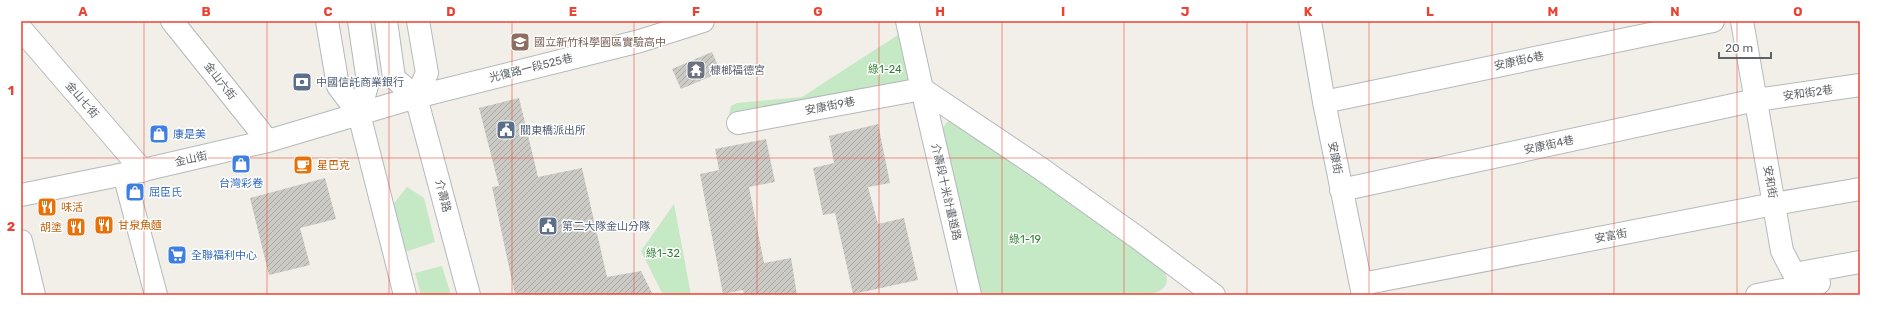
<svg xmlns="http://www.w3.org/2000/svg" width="1881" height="316" font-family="Rubik,'Noto Sans TC',sans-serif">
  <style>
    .green { fill: #c5e8c5 }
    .building { fill: url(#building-hatch) }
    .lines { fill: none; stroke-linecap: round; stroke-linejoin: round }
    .minor-casing { stroke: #b5b8bc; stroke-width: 24 }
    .minor { stroke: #fff; stroke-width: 22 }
    .grid { fill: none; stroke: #ea4335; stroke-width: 1; stroke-opacity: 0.55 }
    .labels { text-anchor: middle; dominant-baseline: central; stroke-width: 3; stroke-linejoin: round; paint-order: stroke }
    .education-label { font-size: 11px; fill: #785e54; stroke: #fff; text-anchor: start }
    .street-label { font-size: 11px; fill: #5f6368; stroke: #fff }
    .park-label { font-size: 11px; fill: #348238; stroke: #fff }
    .worship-label { font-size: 11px; fill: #5b616d; stroke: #fff; text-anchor: start }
    .service-label { font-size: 11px; fill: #4e5e75; stroke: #fff; text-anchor: start }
    .shop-label { font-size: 11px; fill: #366cbe; stroke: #fff; text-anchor: start }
    .food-label { font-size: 11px; fill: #c56008; stroke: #fff; text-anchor: start }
    .neatline { fill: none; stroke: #ea4335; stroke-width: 1.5 }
    .grid-label { font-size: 13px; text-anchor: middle; font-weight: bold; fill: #ea4335 }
  </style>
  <defs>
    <pattern id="building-hatch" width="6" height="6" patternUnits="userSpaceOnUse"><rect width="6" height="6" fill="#cccac5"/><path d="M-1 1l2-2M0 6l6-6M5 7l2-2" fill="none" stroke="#a9a8a4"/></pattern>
  </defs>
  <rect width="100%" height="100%" fill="#f1efe8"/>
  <!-- green -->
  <path class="green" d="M901,33L910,76L904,86L731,116L729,114L731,106L737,103L802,97Z
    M953,118L1164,270C1172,286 1162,292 1148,295H980L942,129L949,120Z
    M407,187L424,198L435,242L405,252L392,206Z
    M674,204L691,295H663L641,251Z
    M442,266L451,295H421L415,273Z"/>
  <!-- building -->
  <path class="building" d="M712,52L721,72L681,89L672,69Z
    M519,98L538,177L582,168L607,277L641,271L653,295H515L492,187L499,186L479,108Z
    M878,124L890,183L868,187L878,224L904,218L918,280L853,294L835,213L823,215L813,168L834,163L829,136Z
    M766,139L775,182L749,187L764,263L791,258L797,295H744L743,290L723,294L700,174L719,170L715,149Z
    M325,178L336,219L300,228L310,265L269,275L250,198Z"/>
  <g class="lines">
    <defs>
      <path id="minor" d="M172,21L268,141
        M327,21L338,86L359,114L405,295
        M359,21L368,82L359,114
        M386,21L394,78L416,97L469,295
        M907,21L922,89L1040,168L1138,238L1214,295
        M1310,21L1324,102L1363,295
        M1742,21L1782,251L1794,274L1860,262
        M21,29L143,171
        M416,97L427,73L418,21
        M1324,102L1713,21
        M738,123L922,89L970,295
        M124,174L156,295
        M1341,190L1756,100L1860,85
        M21,195L139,171L268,141L416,97L640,41L703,21
        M21,241L34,295
        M1362,284L1774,204L1860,189
        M1757,295L1819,283"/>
    </defs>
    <!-- minor casing -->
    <use href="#minor" class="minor-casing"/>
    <!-- minor -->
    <use href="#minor" class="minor"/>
  </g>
  <!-- grid -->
  <path class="grid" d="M144,21V295M267,21V295M389,21V295M512,21V295M634,21V295M757,21V295M879,21V295M1002,21V295M1124,21V295M1247,21V295M1369,21V295M1492,21V295M1614,21V295M1737,21V295M21,158H1860"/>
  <!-- icons -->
  <defs>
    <symbol id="school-square" viewBox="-11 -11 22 22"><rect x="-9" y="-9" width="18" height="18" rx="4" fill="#8d6e63" stroke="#fff"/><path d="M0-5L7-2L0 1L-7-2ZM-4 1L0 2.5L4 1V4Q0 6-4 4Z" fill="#fff"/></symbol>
    <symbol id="temple-square" viewBox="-11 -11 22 22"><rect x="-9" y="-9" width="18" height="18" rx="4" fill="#6b7280" stroke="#fff"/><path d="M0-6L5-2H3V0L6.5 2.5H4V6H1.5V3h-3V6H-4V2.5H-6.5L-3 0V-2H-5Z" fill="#fff"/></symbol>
    <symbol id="bank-square" viewBox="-11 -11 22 22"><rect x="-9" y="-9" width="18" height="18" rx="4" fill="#5c6f8a" stroke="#fff"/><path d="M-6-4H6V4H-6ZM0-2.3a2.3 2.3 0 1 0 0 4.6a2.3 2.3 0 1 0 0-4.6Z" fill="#fff"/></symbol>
    <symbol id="civic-square" viewBox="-11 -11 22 22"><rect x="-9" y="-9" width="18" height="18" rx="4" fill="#5c6f8a" stroke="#fff"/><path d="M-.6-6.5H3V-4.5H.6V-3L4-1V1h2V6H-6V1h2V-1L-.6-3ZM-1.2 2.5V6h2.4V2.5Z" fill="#fff"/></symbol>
    <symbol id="shop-square" viewBox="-11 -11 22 22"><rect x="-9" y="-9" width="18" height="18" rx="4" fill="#3f7fe0" stroke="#fff"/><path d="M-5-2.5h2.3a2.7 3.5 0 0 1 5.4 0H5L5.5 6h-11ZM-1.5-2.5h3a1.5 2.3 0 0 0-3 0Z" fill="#fff"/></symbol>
    <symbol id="cafe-square" viewBox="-11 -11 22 22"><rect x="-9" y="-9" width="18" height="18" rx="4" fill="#e8710a" stroke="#fff"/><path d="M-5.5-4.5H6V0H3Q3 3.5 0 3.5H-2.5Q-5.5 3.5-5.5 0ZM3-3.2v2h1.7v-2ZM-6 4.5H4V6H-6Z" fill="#fff"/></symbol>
    <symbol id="restaurant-square" viewBox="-11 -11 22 22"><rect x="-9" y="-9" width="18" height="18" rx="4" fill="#e8710a" stroke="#fff"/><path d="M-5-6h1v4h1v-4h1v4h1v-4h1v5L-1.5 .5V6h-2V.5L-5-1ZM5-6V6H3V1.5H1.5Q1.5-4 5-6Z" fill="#fff"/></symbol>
    <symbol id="supermarket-square" viewBox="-11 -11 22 22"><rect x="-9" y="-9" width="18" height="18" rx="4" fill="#3f7fe0" stroke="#fff"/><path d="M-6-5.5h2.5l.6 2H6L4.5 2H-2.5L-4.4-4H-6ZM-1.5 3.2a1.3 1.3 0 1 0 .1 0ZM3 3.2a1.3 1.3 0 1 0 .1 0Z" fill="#fff"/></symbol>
  </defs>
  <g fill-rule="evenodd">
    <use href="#school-square" x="509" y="31" width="22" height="22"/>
    <use href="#temple-square" x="685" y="59" width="22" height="22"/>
    <use href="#bank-square" x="291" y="71" width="22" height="22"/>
    <use href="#civic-square" x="495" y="119" width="22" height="22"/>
    <use href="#shop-square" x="148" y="123" width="22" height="22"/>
    <use href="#shop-square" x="230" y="153" width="22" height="22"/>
    <use href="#cafe-square" x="292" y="154" width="22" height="22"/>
    <use href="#shop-square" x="124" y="181" width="22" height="22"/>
    <use href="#restaurant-square" x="36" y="196" width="22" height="22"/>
    <use href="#restaurant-square" x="93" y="214" width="22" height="22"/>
    <use href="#civic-square" x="537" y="215" width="22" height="22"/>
    <use href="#restaurant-square" x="65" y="216" width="22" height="22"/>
    <use href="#supermarket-square" x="166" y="244" width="22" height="22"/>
  </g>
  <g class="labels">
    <!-- education labels -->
    <g class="education-label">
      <text x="534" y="42">國立新竹科學園區實驗高中</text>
    </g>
    <!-- street labels -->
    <g class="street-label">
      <text transform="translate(1519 61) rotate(-12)">安康街6巷</text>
      <text transform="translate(531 68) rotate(-14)">光復路一段525巷</text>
      <text transform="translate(220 81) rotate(52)">金山六街</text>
      <text transform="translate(1808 93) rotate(-8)">安和街2巷</text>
      <text transform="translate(82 100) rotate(49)">金山七街</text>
      <text transform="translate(830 106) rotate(-11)">安康街9巷</text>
      <text transform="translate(1549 145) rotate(-12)">安康街4巷</text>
      <text transform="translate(1335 158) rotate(79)">安康街</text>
      <text transform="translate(191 159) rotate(-13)">金山街</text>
      <text transform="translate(1770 182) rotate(80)">安和街</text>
      <text transform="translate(946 192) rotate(77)">介壽段十米計畫道路</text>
      <text transform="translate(443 196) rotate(76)">介壽路</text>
      <text transform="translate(1611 236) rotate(-11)">安富街</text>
    </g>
    <!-- park labels -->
    <g class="park-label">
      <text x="885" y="69">綠1-24</text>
      <text x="1025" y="239">綠1-19</text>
      <text x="663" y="253">綠1-32</text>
    </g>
    <!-- worship labels -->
    <g class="worship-label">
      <text x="710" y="70">槺榔福德宮</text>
    </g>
    <!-- service labels -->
    <g class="service-label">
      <text x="316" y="82">中國信託商業銀行</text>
      <text x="520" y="130">關東橋派出所</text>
      <text x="562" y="226">第二大隊金山分隊</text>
    </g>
    <!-- shop labels -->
    <g class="shop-label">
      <text x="173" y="134">康是美</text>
      <text x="241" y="183" text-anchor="middle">台灣彩卷</text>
      <text x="149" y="192">屈臣氏</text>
      <text x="191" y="255">全聯福利中心</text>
    </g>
    <!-- food labels -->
    <g class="food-label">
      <text x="317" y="165">星巴克</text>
      <text x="61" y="207">味活</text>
      <text x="118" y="225">甘泉魚麵</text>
      <text x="62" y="227" text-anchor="end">胡塗</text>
    </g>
  </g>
  <!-- border -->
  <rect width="1881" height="316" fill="none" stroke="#ffffff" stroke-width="44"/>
  <!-- scale -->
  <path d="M1719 52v6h52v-6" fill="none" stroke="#5f6368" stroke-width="2"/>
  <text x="1725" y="52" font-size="12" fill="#5f6368" stroke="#ffffff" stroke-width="3" paint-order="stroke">20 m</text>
  <rect x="22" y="22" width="1837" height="272" class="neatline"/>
  <g class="grid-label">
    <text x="83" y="16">A</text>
    <text x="206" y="16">B</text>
    <text x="328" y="16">C</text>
    <text x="451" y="16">D</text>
    <text x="573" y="16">E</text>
    <text x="696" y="16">F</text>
    <text x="818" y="16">G</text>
    <text x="940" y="16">H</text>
    <text x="1063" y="16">I</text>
    <text x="1185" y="16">J</text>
    <text x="1308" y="16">K</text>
    <text x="1430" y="16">L</text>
    <text x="1553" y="16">M</text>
    <text x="1675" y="16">N</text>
    <text x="1798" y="16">O</text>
    <text x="11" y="95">1</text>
    <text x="11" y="231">2</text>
  </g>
</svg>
